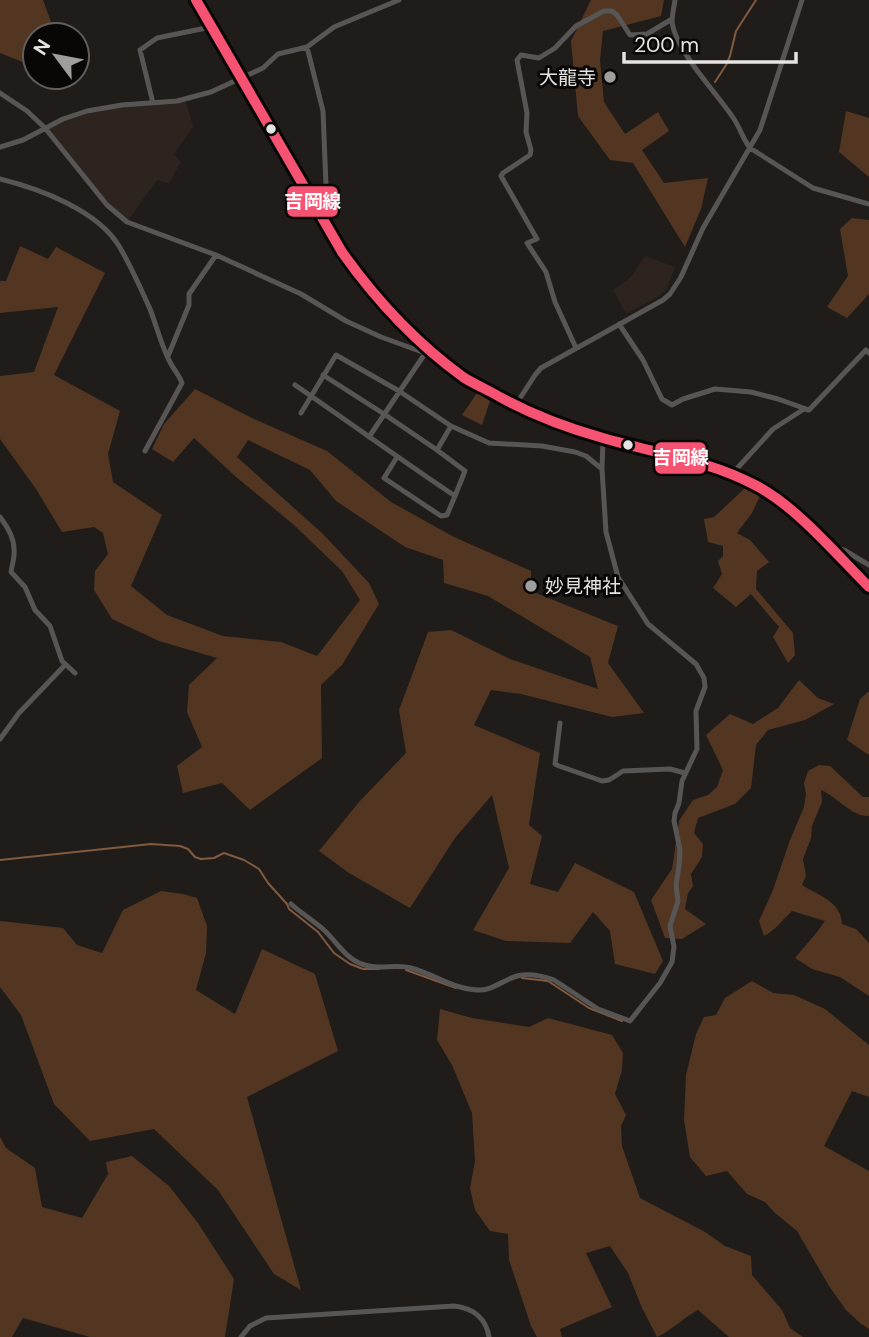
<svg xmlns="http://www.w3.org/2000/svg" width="869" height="1337" font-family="'DM Sans','Noto Sans JP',sans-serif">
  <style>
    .built { fill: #2d241f }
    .green { fill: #533622 }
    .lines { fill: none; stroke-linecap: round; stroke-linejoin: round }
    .stream { stroke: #825a3f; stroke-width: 2 }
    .minor { stroke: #585655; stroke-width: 5 }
    .highway { stroke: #655a51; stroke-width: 9 }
    .bus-1-casing { stroke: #080706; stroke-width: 16 }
    .bus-1 { stroke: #f65372; stroke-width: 10 }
    .poi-dot { fill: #a09e9c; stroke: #080706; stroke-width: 2.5 }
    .bus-dot { fill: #e6e4e2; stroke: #080706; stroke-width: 2.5 }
    .labels { text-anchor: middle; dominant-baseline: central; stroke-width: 6; stroke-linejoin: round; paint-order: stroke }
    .poi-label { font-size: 19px; fill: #e6e4e2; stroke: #080706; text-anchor: end }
    .line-badge { stroke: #080706; stroke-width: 2.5 }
    .badge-label { font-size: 19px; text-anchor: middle; font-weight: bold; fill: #fff }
  </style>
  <rect width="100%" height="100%" fill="#1f1c1a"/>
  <!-- built -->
  <path class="built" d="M185,99L193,127L174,154L181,162L169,183L157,180L127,222L114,211L45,128L87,111Z
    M645,256L675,267L666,290L656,298L626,314L613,290L630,278Z"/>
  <!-- green -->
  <path class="green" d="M0,0H43L54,30L50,35H35V58L30,65L0,53Z
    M591,0H664L661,16L603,31L600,60L604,102L625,134L658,112L669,131L642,150L664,183L708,178L701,209L685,247L633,163L610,160L578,116L571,41Z
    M846,111L869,118V177L839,152Z
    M852,218L869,220V294L847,318L827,307L848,276L840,229Z
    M20,246L48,259L56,247L105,273L54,375L120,411L108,454L113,482L162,515L131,586L167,615L223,636L281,642L317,656L360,600L342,571L294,525L235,476L194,438L173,462L152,449L164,424L195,389L252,418L327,451L391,502L454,537L531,571V591L618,626L608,663L644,713L612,717L521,694L491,690L474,725L540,753L529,825L542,836L530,884L558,892L575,863L634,892L663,961L655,974L615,964L610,931L593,912L570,943L506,941L473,930L509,868L492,795L455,838L410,908L349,873L319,851L359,802L406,753L399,710L428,632L451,630L510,659L598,689L590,657L488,596L444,583L443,560L405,547L336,501L310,470L248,440L237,457L323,534L369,583L379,604L342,665L321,685L322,758L250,810L222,783L183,793L177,766L202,747L187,712L189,685L217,658L159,641L112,619L94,590L95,571L108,554L103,533L94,527L62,532L36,489L0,439V376L34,372L58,307L0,313V281H6Z
    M477,393L490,401L482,425L462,415Z
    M745,488L760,496L752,513L737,533L750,540L769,562L757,571L756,589L793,633L795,655L788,663L773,637L779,627L751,594L736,607L713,588L722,574L718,561L723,556V546L708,542L704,519L714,517Z
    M799,680L818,698L834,704L805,720L768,730L756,745L751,788L735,804L698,818L694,833L703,844L702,857L691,874L693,886L688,893L685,909L706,924L682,939L665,938L651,900L672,869L679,821L693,800L708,795L717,787L723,770L706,735L730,714L753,724L778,708Z
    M869,691V754H867L847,740L860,699Z
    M819,765L830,766L863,797H869V816C852,817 836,796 821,790L822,802L812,826L811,838L803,859L806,876L802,885C819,896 841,901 842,924L856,929L869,943V996L840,977L812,969L795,958L817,932L825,921L792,911C782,920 776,930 764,936L759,921L773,890L790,840L804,807L806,794L804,783L808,771Z
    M161,891L183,894L197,898L207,926L206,953L196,990L235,1014L262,949L315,974L338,1051L247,1097L301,1290L274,1274L218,1190L154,1129L90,1141L54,1104L21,1015L0,987V921L63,928L77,945L102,953L123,910Z
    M752,981L773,993L794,995L825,1009L869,1045V1097L852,1091L824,1146L869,1171V1329L860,1323L846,1310L829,1286L797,1231L775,1213L765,1202L747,1194L727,1171L706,1176L690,1157L684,1120L686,1075L696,1034L704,1017L716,1015L725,998Z
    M440,1009L472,1018L529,1027L548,1018L612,1035L623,1053L622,1070L615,1094L626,1115L621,1126L622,1146L640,1198L705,1232L725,1246L751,1256L752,1275L782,1310L790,1328L803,1337H729L698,1310C683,1318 672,1330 657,1337L642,1308L628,1273L610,1246L586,1253L612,1307L560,1329L562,1337H537L531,1326L509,1260L508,1234L490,1231L475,1210L470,1188L475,1162L472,1113L452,1065L437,1040Z
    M0,1137L6,1148L35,1168L42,1207L82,1218L108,1174L106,1162L132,1156L169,1186L198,1223L234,1279L225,1337H90L23,1318L12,1337H0Z"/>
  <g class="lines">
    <!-- stream -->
    <path class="stream" d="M715,82L726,65L730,56L736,31L756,0
      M0,860L151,844L180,846L188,849L195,857L201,859L214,858L224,853L244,860L259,869L268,883L287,904L289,909L318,932L334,953L350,964L363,969H379
      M406,970L456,988
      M522,978L548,981L589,1008L622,1021"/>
    <!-- minor -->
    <path class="minor" d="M675,0C674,7 672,15 672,22C676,52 717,93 734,119C740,128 743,139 750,148L813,188L869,204
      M307,47L323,111L327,210L325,223
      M0,93L27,111L45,128L107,205L127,222L216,255L301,294L346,321L381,337L425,353
      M153,103L140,50L157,38L211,27
      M0,147L23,140L63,119L87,111L122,105L177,101L211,92L263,68L278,54L307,47L334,27L399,0
      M0,179C40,189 97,210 119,246C131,266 141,289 150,309C157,327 162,348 171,364C175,371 179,375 182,383L145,451
      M619,324L643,360L662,399L672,405L683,399L715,389L751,392L778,399L809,410
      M576,348L555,302L546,272L527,243L537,239L501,176L503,173L530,155L531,150L526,132L527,113L517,60L521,55L539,58L555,48L576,26L604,11H612L617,15L630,35L647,34L672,19
      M168,356L189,305V294L216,255
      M323,375L384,414L437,450
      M295,385C349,422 401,460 455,496L465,471L437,450L451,426L399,391L336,355L301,413
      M515,406L535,375L541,368L663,300L670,294L681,277L703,228L760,130L802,0
      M451,426L489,443L542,446L575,452L586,456L602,469
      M369,437L426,352
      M397,457L384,478L441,516L447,515L455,496
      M732,474L773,429L804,409L809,410L866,350L869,353
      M0,517C7,526 14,537 14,549C15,557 12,565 11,572L25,587L35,610L50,626L62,661L75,673
      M832,546L844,550L869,565
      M560,723L555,764L559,766L602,781L609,780L623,771L670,769L685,773
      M0,739L19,713L65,665
      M291,904C301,913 314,921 324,930C339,944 347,962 369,966C383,969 397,964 411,968C434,974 453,989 477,990C492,991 503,980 517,976C528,973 543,976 554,980L598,1009L630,1021L660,983L672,962L674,947L670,926L678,901L676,885L679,866L680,850L674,821L675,813L679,803L682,781L697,749L696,711L705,687L704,678L696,664L648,624L618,577L606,532L602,469L603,438
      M241,1337L250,1326L266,1318L454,1306C473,1308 486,1318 489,1337"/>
    <!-- highway -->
    <path class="highway" d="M196,0L241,77L299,180L342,252L363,282L387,310L428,349L465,378L515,406L549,421L603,438L716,468L756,485L790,508L869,587"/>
    <defs>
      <path id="bus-1" d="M196,0L342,252C376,300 415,342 463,377C472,383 482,387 491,392C527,413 564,427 603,438C654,453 708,460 755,485C796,506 836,554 869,587"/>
    </defs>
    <!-- bus-1 casing -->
    <use href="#bus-1" class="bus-1-casing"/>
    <!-- bus-1 -->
    <use href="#bus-1" class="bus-1"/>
  </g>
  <!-- markers -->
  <g class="poi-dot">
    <circle cx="610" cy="77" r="7"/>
    <circle cx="531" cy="586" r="7"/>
  </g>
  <g class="bus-dot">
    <circle cx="271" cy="129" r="6"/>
    <circle cx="628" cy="445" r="6"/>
  </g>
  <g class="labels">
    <!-- poi labels -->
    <g class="poi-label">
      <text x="596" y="77">大龍寺</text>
      <text x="545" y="586" text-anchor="start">妙見神社</text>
    </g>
  </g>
  <g class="line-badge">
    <rect x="286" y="185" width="53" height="33" rx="7" fill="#f65372"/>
    <rect x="654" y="441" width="53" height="34" rx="7" fill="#f65372"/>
  </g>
  <g class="badge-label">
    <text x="313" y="208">吉岡線</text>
    <text x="681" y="464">吉岡線</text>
  </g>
  <!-- north arrow -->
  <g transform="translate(56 56) rotate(302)"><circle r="33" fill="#080706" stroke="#615f5e" stroke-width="2"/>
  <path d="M0-5L12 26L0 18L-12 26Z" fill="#a09e9c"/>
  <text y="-10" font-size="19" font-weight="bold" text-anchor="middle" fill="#e6e4e2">N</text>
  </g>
  <!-- scale -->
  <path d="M624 52v10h172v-10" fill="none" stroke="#e6e4e2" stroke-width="3.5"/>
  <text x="634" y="52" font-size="21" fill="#e6e4e2" stroke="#080706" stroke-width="5" paint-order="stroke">200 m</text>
</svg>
